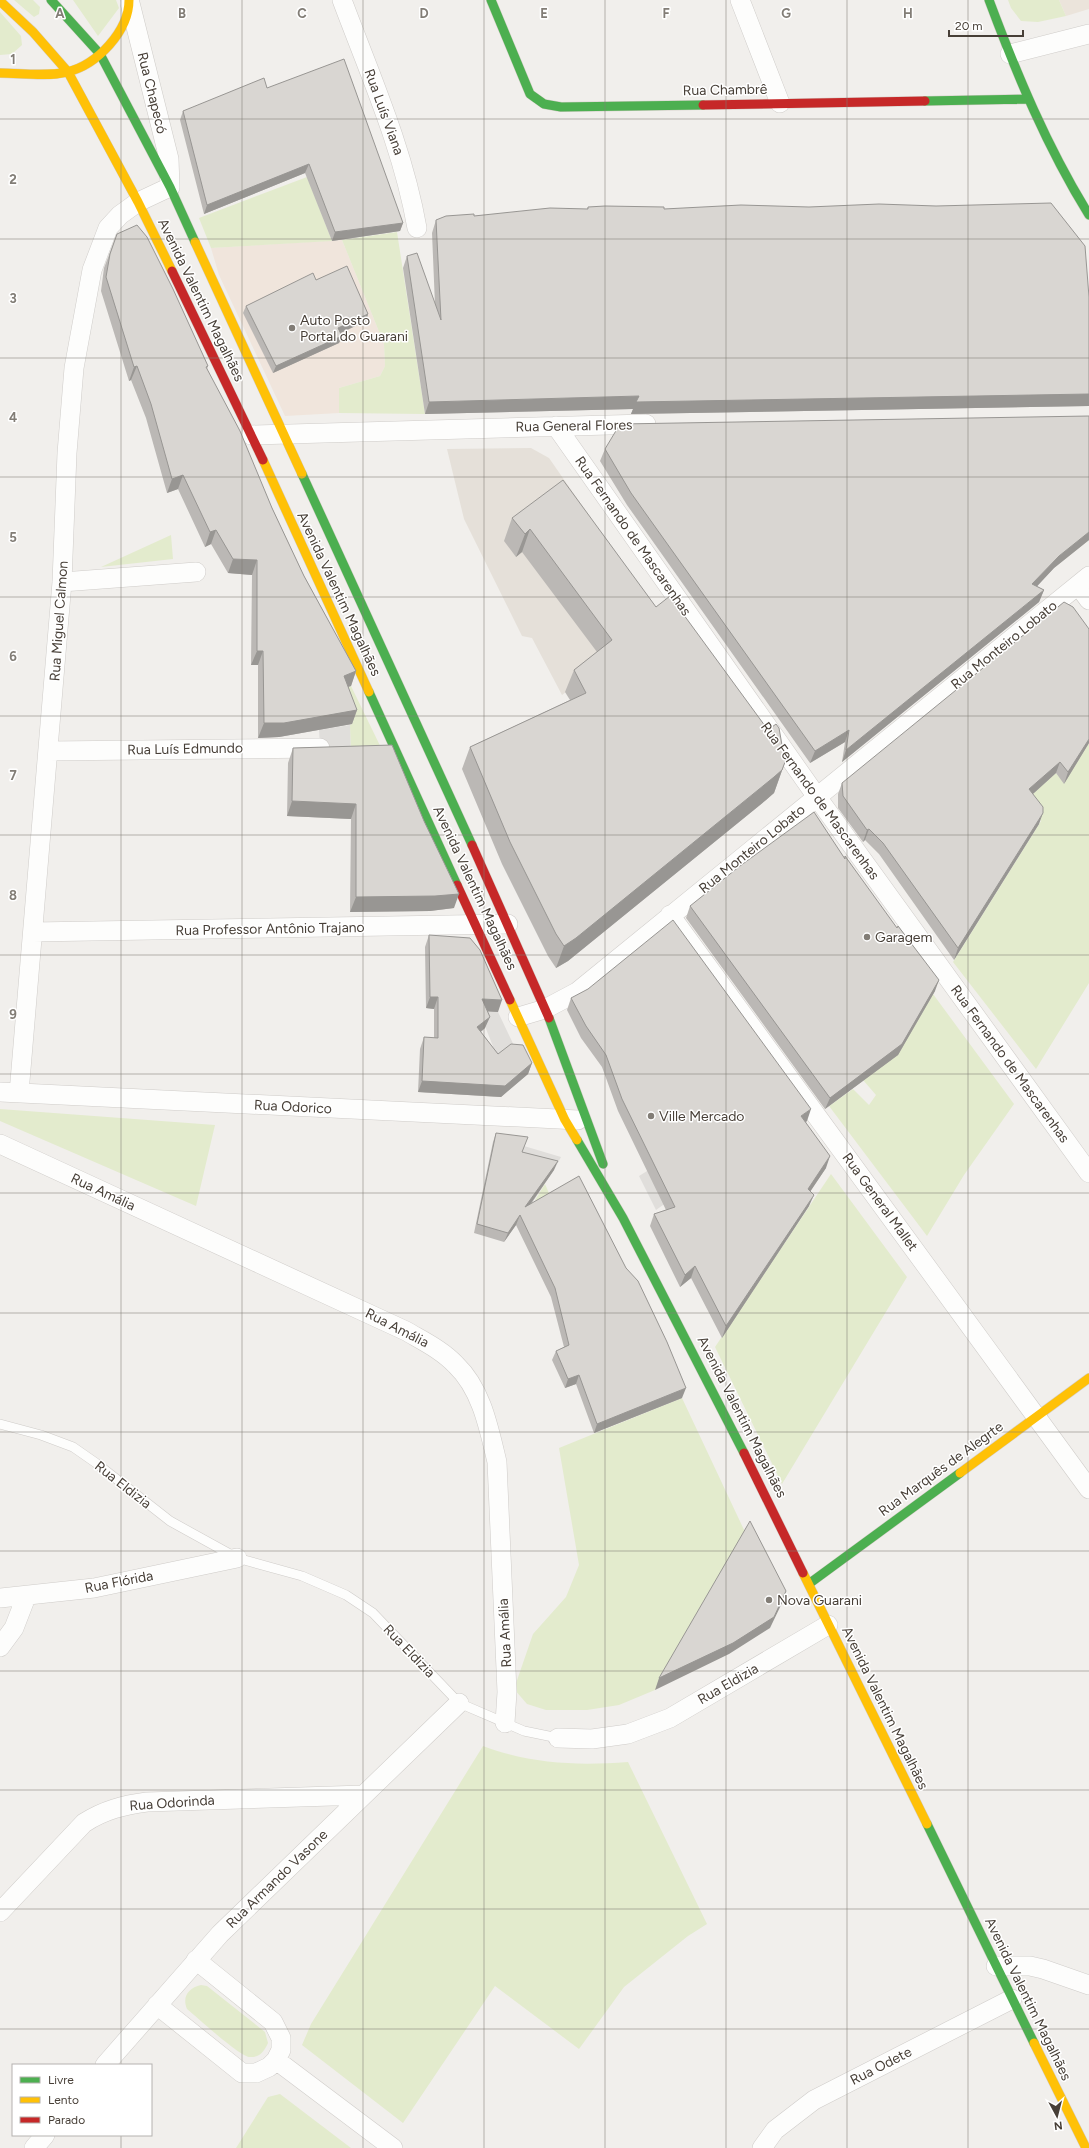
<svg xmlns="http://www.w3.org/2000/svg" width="1089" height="2148" font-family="Figtree,sans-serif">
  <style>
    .residential { fill: #e5e0d9 }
    .commercial { fill: #f0e5dc }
    .education { fill: #ebe4db }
    .green { fill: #e3ebcd }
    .parking { fill: #e0dedb }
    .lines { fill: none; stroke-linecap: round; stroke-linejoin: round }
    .lane-casing { stroke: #cfccc9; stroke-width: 10 }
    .street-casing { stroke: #cfccc9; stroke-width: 20 }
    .fast-casing { stroke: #d3cdc6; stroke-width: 10 }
    .slow-casing { stroke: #d3cdc6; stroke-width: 10 }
    .jam-casing { stroke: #d3cdc6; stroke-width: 10 }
    .lane { stroke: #fdfdfc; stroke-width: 9 }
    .street { stroke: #fdfdfc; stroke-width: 19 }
    .fast { stroke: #4caf50; stroke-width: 9 }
    .slow { stroke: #ffc107; stroke-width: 9 }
    .jam { stroke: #c62828; stroke-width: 9 }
    .wall { fill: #bbb8b5 }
    .shaded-wall { fill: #989693 }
    .building { fill: #d9d6d2; stroke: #989693 }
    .grid { fill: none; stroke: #827d76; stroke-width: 1; stroke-opacity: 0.55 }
    .poi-dot { fill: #827d76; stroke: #fff; stroke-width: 1.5 }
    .labels { text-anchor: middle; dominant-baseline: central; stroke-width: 3; stroke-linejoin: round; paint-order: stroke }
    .street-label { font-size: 14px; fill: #473f37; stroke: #fff }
    .poi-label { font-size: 14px; fill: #473f37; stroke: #fff; text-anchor: start }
    .grid-label { font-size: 13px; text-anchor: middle; font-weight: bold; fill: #827d76; stroke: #fff; stroke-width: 3; stroke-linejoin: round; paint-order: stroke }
  </style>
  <rect width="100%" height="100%" fill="#f1efec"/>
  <!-- residential -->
  <path class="residential" d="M531,448L549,458L661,619L562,695L532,638L522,636L464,519L447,449Z"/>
  <!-- commercial -->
  <path class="commercial" d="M342,240L384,344L385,366L380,376L339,388V413L285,416L219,275L211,248Z"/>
  <!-- education -->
  <path class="education" d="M1059,0H1089V9L1066,16Z"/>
  <!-- green -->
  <path class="green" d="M14,0H33L40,7L39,14L34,17Z
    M73,0H116L119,8L98,36Z
    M1008,0H1059L1066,16L1038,22L1021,21L1011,8Z
    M0,12L21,36L22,45L12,54L0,55Z
    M307,177L332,241L211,248L199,218Z
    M397,232L425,414L339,413V388L380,376L385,366L384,344L342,240Z
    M171,535L173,559L101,567Z
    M351,686L387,760L351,762L350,725L352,724L339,690Z
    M1089,743V983L1036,1069L953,962L1041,821L1016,791L1033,793L1056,773L1064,783Z
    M933,994L1014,1104L964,1175L927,1236L829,1106L853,1089L869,1105L876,1095L863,1080Z
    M0,1109L215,1125L196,1206L0,1121Z
    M831,1174L907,1277L782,1484L715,1347Z
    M545,1184L559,1216L535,1200Z
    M682,1398L745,1532L655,1690L619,1705L587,1710H546L527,1704L514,1689L533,1634L566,1597L579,1565L559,1448Z
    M483,1746C530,1764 578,1766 628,1762L707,1924L688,1936L624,1987L579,2049L495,1986L403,2123L302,2045L311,2024Z
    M201,1985L207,1986L265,2032L268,2043C264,2052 259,2058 249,2057C238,2055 199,2019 187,2009C182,1997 188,1988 201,1985Z
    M280,2094L351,2148H236L268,2097Z"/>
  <!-- parking -->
  <path class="parking" d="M350,725L351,762L320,748L319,730Z
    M479,1011L498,1012L519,1056L496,1054Z
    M524,1146L561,1157L554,1170L518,1162Z
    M660,1163L677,1195L656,1210L639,1176Z"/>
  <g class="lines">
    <defs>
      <path id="lane" d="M0,1424L41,1435L73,1447L96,1463L170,1521L237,1558L302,1576L346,1595L373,1613L459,1703L524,1731L558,1738"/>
      <path id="street" d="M342,0C370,75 403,148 417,228
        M740,0L780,103
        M1010,54L1089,34
        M556,426L817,797L1089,1173
        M251,435L646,424
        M62,582L196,572
        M1078,585L1089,600
        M49,751L320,748
        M670,915L1089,1489
        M33,932L508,924
        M518,1017L545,1009L577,992L1089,576
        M0,1092L578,1120
        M19,1093L62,582L67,453L74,368L92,270L108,228L120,215L138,202L170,187L169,159L130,3
        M0,1144L406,1331C423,1341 442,1350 456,1365C482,1390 489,1429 497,1462L507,1692L505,1723
        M0,1598L94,1588L237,1558
        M0,1647L14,1628L26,1597
        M558,1738L592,1739L628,1734L670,1718L828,1625
        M0,1912L84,1823C104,1810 124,1805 147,1802L363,1795
        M996,1966H1030L1043,1969L1089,1985
        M157,2005L242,2073H256L269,2067L276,2060L281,2050V2038L273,2022L196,1960
        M276,2060L393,2148
        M105,2065L220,1934L459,1703
        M34,2148L45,2135
        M762,2148L775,2130L814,2100L1012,1999"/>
      <path id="fast" d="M51,0L100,54L170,187L195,242
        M491,0L530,94L544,104L561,107L703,105
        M989,0C1017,75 1047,147 1089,215
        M925,101L1027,99
        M302,474L472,845
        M369,692L457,885
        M549,1018L603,1164
        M577,1140L623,1218L744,1453
        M810,1583L960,1473
        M927,1824L1034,2043"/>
      <path id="slow" d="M0,1L33,32L68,72L138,202L172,271
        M0,73C21,73 46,77 67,72C97,65 129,31 129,0
        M195,242L302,474
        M263,460L369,692
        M510,1000L565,1120L577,1140
        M960,1473L1089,1378
        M803,1573L927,1824
        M1034,2043L1086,2148"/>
      <path id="jam" d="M703,105L925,101
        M172,271L263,460
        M472,845L549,1018
        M457,885L510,1000
        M744,1453L803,1573"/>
    </defs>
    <!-- lane casing -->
    <use href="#lane" class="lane-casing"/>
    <!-- street casing -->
    <use href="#street" class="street-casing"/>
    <!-- fast casing -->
    <use href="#fast" class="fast-casing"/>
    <!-- slow casing -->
    <use href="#slow" class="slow-casing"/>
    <!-- jam casing -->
    <use href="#jam" class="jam-casing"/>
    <!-- lane -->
    <use href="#lane" class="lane"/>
    <!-- street -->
    <use href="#street" class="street"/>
    <!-- fast -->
    <use href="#fast" class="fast"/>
    <!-- slow -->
    <use href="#slow" class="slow"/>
    <!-- jam -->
    <use href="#jam" class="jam"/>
  </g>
  <!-- wall -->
  <path class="wall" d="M267,88L403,223L400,231L332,241L305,173L204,214L180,120L183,111Z
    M588,207L664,209L1089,297V406L631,414L633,409L425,414L403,268L407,256L435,305L432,233L436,220L474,216L587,209Z
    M117,234L208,366L207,369L272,508L304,576L356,671L351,686L348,687L357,710L352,724L279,737L258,738V665H251L252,575L228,573L211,544L205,547L178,489L167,493L146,418L131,380L129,381L101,291L104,268Z
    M316,280L368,314L366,321L341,333L342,336L339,343L273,373L243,313L246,306Z
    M1089,416V540L1054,568L1037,586L1044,590L1039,602L842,762L845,742L810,763L627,505L600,461L605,449Z
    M512,518L656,607L785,762L774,793L766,800L568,961L556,968L548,956L502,864L462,769L470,747L570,700L565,692L574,670L597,652L522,552L516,557L504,541Z
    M1089,743L1064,784L1056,773L1033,794L1039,824L954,960L879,854L865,840L863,842L838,808V794L842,783Z
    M392,745L454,908L430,911L350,912L351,819L287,816L288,763L293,748Z
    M845,856L935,991L898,1055L825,1109L686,918L690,906L844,858Z
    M429,935L498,1012L487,1011L485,1028L481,1032L498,1054L532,1063L528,1074L501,1097L418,1092L420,1049L424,1037L434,1038V1009L426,1008L425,947Z
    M571,998L807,1121L806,1122L826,1168L810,1191L809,1206L722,1338L691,1278L680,1287L650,1226L654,1214L666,1210L618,1111L602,1067L581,1038L567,1010Z
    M496,1133L522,1152L554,1170L531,1204L682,1398L594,1433L576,1384L565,1388L552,1360L556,1351L564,1347L551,1297L516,1225L504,1242L474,1233L493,1142Z"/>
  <!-- shaded-wall -->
  <path class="shaded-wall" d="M309,164L305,173L204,214L207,205Z
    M403,223L400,231L332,241L335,232Z
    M368,314L366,321L336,335L338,328Z
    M342,336L339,343L273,373L276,366Z
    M137,366L131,380L129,381L134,367Z
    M1089,394V406L631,414L633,409L425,414L429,402L639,396Z
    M183,475L178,489L167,493L172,479Z
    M530,529L522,552L516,557L525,534Z
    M216,530L211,544L205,547L210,532Z
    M1089,532V540L1054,568L1028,596L1032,584L1059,556Z
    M233,559L257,560L252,575L228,573Z
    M1044,590L1039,602L842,762L846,750Z
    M257,651H263L258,665H251Z
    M356,671L351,686L338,690L344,676Z
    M357,710L352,724L279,737L258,738L264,723Z
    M849,730L845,742L810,763L815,751Z
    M1089,739V743L1064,784L1068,772Z
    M785,762L774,793L766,800L568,961L556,968L564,946Z
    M1060,762L1056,773L1025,801L1029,789Z
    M292,801L356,804L351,819L287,816Z
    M1043,813L1039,824L954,960L958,948Z
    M869,829L865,840L863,842L867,830Z
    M459,894L454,908L430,911L350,912L356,897Z
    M939,980L935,991L898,1055L825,1109L830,1098Z
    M430,997H438L434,1009L426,1008Z
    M482,999L502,1000L498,1012L478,1011Z
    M490,1017L485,1028L473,1038L477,1027Z
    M532,1063L528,1074L501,1097L418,1092L422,1081Z
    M811,1109L807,1121L797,1127L801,1116Z
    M830,1156L826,1168L804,1201L808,1189Z
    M558,1161L554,1170L522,1216L525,1207Z
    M814,1195L809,1206L722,1338L726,1326Z
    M520,1215L516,1225L504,1242L508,1233Z
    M695,1266L691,1278L680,1287L685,1275Z
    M579,1375L576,1384L565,1388L568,1379Z
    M686,1388L682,1398L594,1433L597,1424Z
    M786,1591L782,1603L770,1628L729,1654L655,1690L659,1678Z"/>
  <!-- building -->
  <path class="building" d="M344,59L403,223L335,232L309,164L207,205L183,111L264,78L267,88Z
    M1051,203L1085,246L1089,297V394L636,402L639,396L429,402L407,256L417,253L441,320L436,220L446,216L474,214V216L550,208L588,209V207L605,206L664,207V209L741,205L809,207L879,204L936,206Z
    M137,225L147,237L173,289L208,366L206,367L240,431L272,508L304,576L356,671L344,676L357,710L284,723H264L263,651H257V560L233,559L216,530L210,532L183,475L172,479L151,404L137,366L134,367L106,277L110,254L117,234Z
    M347,266L368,314L338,328L342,336L276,366L246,306L313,273L316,280Z
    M1089,416V532L1059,556L1032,584L1044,590L846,750L849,730L815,751L631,493L605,449L620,424Z
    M563,480L656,607L670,596L768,730L776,724L779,728L785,762L782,770L774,777L576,938L564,946L556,934L510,842L470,747L586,693L574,670L612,640L530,529L525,534L512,518Z
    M1064,602L1073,607L1089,629V739L1068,772L1060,762L1029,789L1043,807V813L958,948L883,843L869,829L867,830L843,796L842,783Z
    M392,745L424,821L459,894L435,896L356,897V804L292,801L293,748Z
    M814,812L845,859V856L897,928L898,926L939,980L902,1044L830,1098L690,906L740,866Z
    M673,920L811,1109L801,1116L830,1156L808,1189L814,1195L726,1326L695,1266L685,1275L654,1214L675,1207L622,1099L606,1055L586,1026L571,998L588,989Z
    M429,935L470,938L480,950L502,1000L482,999L490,1017L477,1027L498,1054L511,1044L523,1045L532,1063L505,1086L422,1081L424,1037L438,1038V997H430Z
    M496,1133L528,1137L522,1152L558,1161L525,1207L579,1176L626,1268L638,1281L667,1342L686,1388L597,1424L579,1375L568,1379L556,1351L569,1345L555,1288L520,1215L508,1233L477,1224Z
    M750,1521L786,1591L774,1617L733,1643L659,1678Z"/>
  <!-- grid -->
  <path class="grid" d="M121,0V2065M242,0V2148M363,0V2148M484,0V2148M605,0V2148M726,0V2148M847,0V2148M968,0V2148M0,119H1089M0,239H1089M0,358H1089M0,477H1089M0,597H1089M0,716H1089M0,835H1089M0,955H1089M0,1074H1089M0,1193H1089M0,1313H1089M0,1432H1089M0,1551H1089M0,1671H1089M0,1790H1089M0,1909H1089M0,2029H1089M121,2135V2148"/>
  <!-- markers -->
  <g class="poi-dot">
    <circle cx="292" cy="328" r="4"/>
    <circle cx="867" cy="937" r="4"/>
    <circle cx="651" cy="1116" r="4"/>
    <circle cx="769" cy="1600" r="4"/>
  </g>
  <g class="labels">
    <!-- street labels -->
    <g class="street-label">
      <text transform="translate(725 90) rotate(-1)">Rua Chambrê</text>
      <text transform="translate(152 93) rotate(76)">Rua Chapecó</text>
      <text transform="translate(384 112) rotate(70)">Rua Luís Viana</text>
      <text transform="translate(201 300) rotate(64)">Avenida Valentim Magalhães</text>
      <text transform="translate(574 426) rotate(-1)">Rua General Flores</text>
      <text transform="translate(633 536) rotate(55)">Rua Fernando de Mascarenhas</text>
      <text transform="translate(339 594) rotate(65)">Avenida Valentim Magalhães</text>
      <text transform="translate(59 621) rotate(-86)">Rua Miguel Calmon</text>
      <text transform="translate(1004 645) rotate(-39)">Rua Monteiro Lobato</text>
      <text transform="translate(185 749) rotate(-1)">Rua Luís Edmundo</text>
      <text transform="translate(820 801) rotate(54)">Rua Fernando de Mascarenhas</text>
      <text transform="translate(752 849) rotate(-39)">Rua Monteiro Lobato</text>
      <text transform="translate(475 888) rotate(65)">Avenida Valentim Magalhães</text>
      <text transform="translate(270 929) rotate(-1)">Rua Professor Antônio Trajano</text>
      <text transform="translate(1010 1064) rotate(54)">Rua Fernando de Mascarenhas</text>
      <text transform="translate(293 1107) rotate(3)">Rua Odorico</text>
      <text transform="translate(103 1192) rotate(25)">Rua Amália</text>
      <text transform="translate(880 1202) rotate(54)">Rua General Mallet</text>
      <text transform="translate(397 1328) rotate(27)">Rua Amália</text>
      <text transform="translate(742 1417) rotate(63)">Avenida Valentim Magalhães</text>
      <text transform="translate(941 1469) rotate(-36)">Rua Marquês de Alegrte</text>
      <text transform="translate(123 1485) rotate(38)">Rua Eldizia</text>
      <text transform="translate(119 1582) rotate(-11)">Rua Flórida</text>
      <text transform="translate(505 1633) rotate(-93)">Rua Amália</text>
      <text transform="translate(409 1651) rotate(46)">Rua Eldizia</text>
      <text transform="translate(728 1684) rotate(-30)">Rua Eldizia</text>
      <text transform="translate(885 1708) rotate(64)">Avenida Valentim Magalhães</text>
      <text transform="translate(172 1803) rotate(-4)">Rua Odorinda</text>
      <text transform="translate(277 1879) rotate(-44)">Rua Armando Vasone</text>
      <text transform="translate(1028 1999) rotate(64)">Avenida Valentim Magalhães</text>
      <text transform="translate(881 2066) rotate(-27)">Rua Odete</text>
    </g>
    <!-- poi labels -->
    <g class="poi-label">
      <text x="300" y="320">Auto Posto<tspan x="300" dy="16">Portal do Guarani</tspan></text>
      <text x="875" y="937">Garagem</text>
      <text x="659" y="1116">Ville Mercado</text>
      <text x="777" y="1600">Nova Guarani</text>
    </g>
  </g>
  <g class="grid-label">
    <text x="60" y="18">A</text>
    <text x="182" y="18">B</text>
    <text x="302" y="18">C</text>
    <text x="424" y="18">D</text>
    <text x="544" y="18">E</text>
    <text x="666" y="18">F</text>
    <text x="786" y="18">G</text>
    <text x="908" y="18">H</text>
    <text x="13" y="64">1</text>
    <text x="13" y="184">2</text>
    <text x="13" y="303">3</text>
    <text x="13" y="422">4</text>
    <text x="13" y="542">5</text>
    <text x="13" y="661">6</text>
    <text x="13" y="780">7</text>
    <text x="13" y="900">8</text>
    <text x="13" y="1019">9</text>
  </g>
  <!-- legend -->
  <rect x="12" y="2064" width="140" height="72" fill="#ffffff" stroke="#b5b2af"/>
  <rect x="20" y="2077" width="20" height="6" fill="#4caf50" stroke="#b5b2af"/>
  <text x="48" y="2084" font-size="12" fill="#473f37">Livre</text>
  <rect x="20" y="2097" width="20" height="6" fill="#ffc107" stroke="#b5b2af"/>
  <text x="48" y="2104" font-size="12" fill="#473f37">Lento</text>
  <rect x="20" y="2117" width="20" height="6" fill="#c62828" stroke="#b5b2af"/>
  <text x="48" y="2124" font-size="12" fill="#473f37">Parado</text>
  <!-- north arrow -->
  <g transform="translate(1057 2116) rotate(173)" stroke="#ffffff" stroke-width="3" paint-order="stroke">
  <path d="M0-3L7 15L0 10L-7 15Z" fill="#473f37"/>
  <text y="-6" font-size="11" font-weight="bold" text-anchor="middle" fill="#473f37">N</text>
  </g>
  <!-- scale -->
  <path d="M949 30v6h74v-6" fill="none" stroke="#473f37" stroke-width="2"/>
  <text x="955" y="30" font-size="12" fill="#473f37" stroke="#ffffff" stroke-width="3" paint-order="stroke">20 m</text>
</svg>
